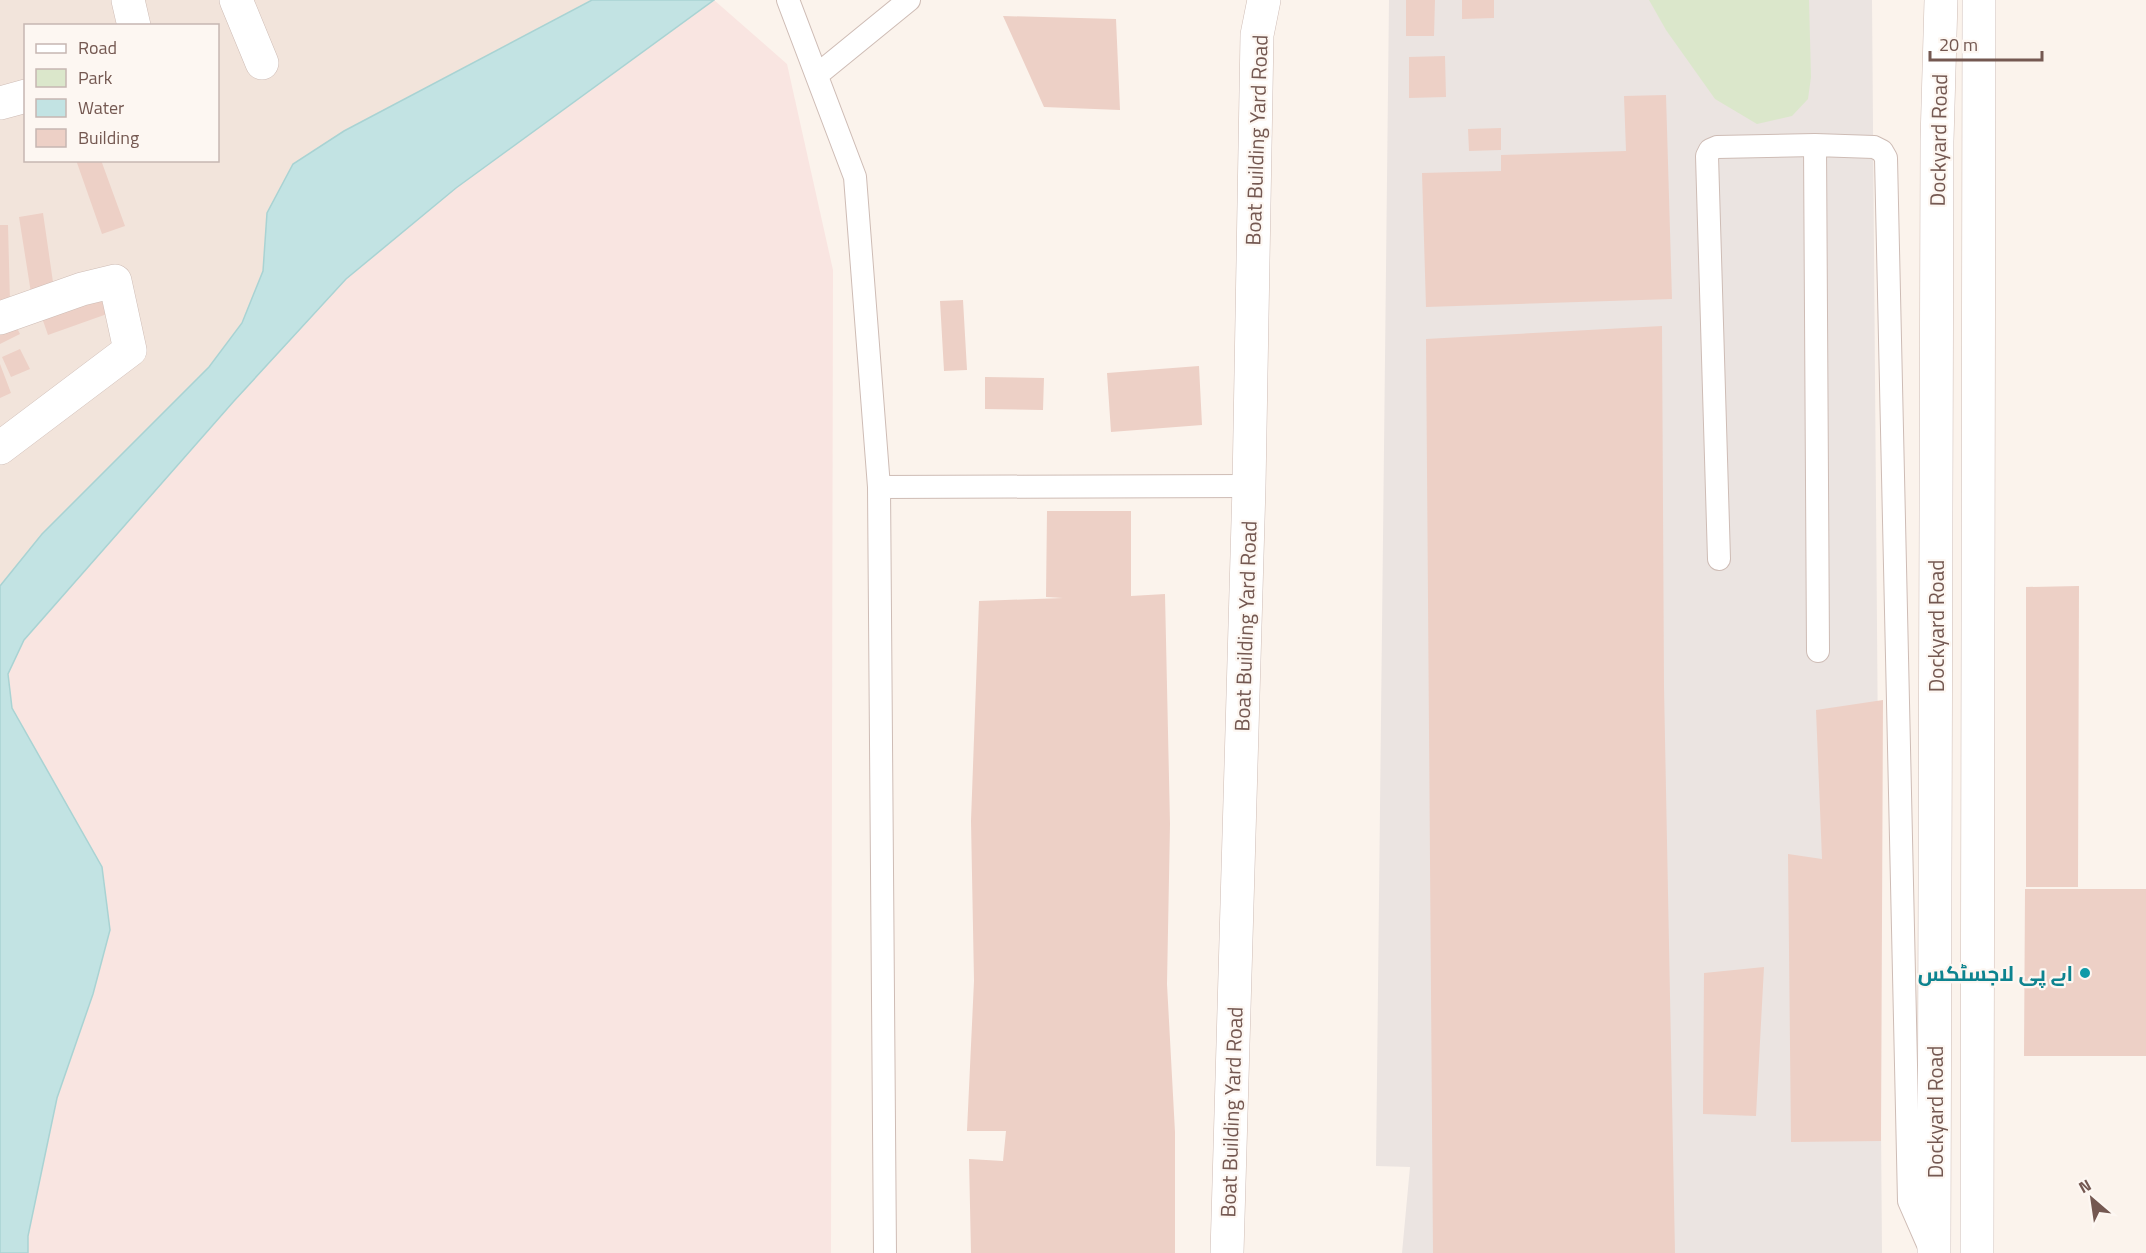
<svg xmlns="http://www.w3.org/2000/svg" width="2146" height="1253" font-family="'Titillium Web',Cairo,sans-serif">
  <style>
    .residential { fill: #f2e4db; fill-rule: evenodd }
    .commercial { fill: #f9e5e1 }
    .industrial { fill: #ebe4e1 }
    .green { fill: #dbe7cb }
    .water { fill: #c2e3e3; stroke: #a9d3d3; stroke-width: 1.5 }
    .building { fill: #edd0c6 }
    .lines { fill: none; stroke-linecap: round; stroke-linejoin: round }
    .service-casing { stroke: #cebcb5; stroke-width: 24 }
    .minor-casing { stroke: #cebcb5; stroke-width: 34 }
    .tertiary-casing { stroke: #cebcb5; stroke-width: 34 }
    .service { stroke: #fff; stroke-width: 22 }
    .minor { stroke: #fff; stroke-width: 33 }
    .tertiary { stroke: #fff; stroke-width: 33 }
    .culture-dot { fill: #0f9aa8; stroke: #fdf7f2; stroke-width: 2 }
    .labels { text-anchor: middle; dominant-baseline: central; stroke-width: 4.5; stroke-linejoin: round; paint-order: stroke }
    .street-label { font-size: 21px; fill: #745851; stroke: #fdf7f2 }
    .culture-label { font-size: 21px; font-weight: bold; fill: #0d838f; stroke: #fdf7f2; text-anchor: end }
  </style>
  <rect width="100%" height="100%" fill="#fbf3ec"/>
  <!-- residential -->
  <path class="residential" d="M0,0H592L344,131L267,213L263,271L242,323L209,367L42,534L0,586ZM26,26H218V160H26Z"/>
  <!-- commercial -->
  <path class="commercial" d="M714,0L787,64L833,270L831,1253H28V1236L57,1098L93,994L102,867L12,708L8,674L24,640L234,401L346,279L456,188Z"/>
  <!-- industrial -->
  <path class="industrial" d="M1389,0H1872L1882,1253H1402L1410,1167L1376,1166Z"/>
  <!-- green -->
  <path class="green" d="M1649,0H1809L1811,77L1808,99L1792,116L1757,124L1715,99L1666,30Z"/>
  <!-- water -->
  <path class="water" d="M592,0H714L456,188L346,279L234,401L24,640L8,674L12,708L102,867L110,930L93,994L57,1098L28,1236V1253H0V586L42,534L209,367L242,323L263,271L267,213L293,164L344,131Z"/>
  <!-- building -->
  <path class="building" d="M1406,0H1435L1434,36H1406Z
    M1462,0H1494V18L1462,19Z
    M1003,16L1116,19L1120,110L1044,107Z
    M1445,56L1446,97L1409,98V57Z
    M1666,95L1672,299L1426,307L1422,173L1501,171V155L1626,151L1624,96Z
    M1501,128V150L1469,151L1468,129Z
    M76,160H101L125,226L102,234Z
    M43,213L54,289L31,293L19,217Z
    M0,225H8L10,302H0Z
    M99,292L107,314L48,335L40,312Z
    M963,300L967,370L944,371L940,301Z
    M12,318L20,334L0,344V324Z
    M1662,326L1664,687L1675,1253H1433L1426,339Z
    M20,349L30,369L11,377L2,357Z
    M0,364L11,393L0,398Z
    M1199,366L1202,425L1111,432L1107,373Z
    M985,377L1044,378L1043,410L985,409Z
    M1047,511H1131V596L1165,594L1170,824L1167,984L1175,1132V1253H971L969,1159L1003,1161L1006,1131H967L974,981L971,821L979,601L1063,598L1046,597Z
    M2079,586L2078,887H2026V587Z
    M1883,700L1881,1141L1791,1142L1788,854L1822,859L1816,710Z
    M2025,889H2146V1056H2024Z
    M1764,967L1756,1116L1703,1114L1704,973Z"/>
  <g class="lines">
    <defs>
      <path id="service" d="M788,0L855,177L879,487L885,1253
        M817,75L909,0
        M1815,145L1818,651
        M879,487L1249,486
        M1719,559L1707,156L1710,150L1717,147L1815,145L1874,147L1882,151L1886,158L1909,1201L1930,1249"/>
      <path id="minor" d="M128,0L134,26
        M236,0L262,63
        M0,103L26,96
        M0,318L82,289L115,281L130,350L0,448
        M1227,1253L1249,486L1257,35L1264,0"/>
      <path id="tertiary" d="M1934,1253L1937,141L1941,0
        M1977,1253L1979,0"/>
    </defs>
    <!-- service casing -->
    <use href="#service" class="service-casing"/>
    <!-- minor casing -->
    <use href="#minor" class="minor-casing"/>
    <!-- tertiary casing -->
    <use href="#tertiary" class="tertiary-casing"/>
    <!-- service -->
    <use href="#service" class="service"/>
    <!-- minor -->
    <use href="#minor" class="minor"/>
    <!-- tertiary -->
    <use href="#tertiary" class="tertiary"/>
  </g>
  <!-- markers -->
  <circle class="culture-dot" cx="2085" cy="973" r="6"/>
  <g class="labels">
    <!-- street labels -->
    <g class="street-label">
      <text transform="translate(1256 140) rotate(-88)">Boat Building Yard Road</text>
      <text transform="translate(1938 140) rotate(-89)">Dockyard Road</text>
      <text transform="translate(1245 626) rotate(-88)">Boat Building Yard Road</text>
      <text transform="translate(1936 626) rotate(-90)">Dockyard Road</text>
      <text transform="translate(1231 1112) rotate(-88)">Boat Building Yard Road</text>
      <text transform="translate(1935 1112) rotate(-90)">Dockyard Road</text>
    </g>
    <!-- culture labels -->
    <g class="culture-label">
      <text x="2073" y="973">اے پی لاجسٹکس</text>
    </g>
  </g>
  <!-- legend -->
  <rect x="24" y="24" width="195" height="138" fill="#fdf7f2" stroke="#c6b7b2" stroke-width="1.5"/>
  <rect x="36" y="44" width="30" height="9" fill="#ffffff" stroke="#c6b7b2" stroke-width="1.5"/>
  <text x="78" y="54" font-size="18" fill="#745851">Road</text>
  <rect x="36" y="69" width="30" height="18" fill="#dbe7cb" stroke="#c6b7b2" stroke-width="1.5"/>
  <text x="78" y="84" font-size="18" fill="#745851">Park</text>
  <rect x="36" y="99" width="30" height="18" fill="#c2e3e3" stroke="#c6b7b2" stroke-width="1.5"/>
  <text x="78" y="114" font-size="18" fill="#745851">Water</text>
  <rect x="36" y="129" width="30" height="18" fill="#edd0c6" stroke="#c6b7b2" stroke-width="1.5"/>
  <text x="78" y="144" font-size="18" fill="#745851">Building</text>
  <!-- north arrow -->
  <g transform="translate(2092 1199) rotate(331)" stroke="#fdf7f2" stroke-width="4.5" paint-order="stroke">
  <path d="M0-4.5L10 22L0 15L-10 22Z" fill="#745851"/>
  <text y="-9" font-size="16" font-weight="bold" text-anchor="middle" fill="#745851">N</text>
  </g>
  <!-- scale -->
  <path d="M1930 51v9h112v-9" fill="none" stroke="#745851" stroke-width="3"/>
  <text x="1939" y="51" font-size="18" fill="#745851" stroke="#fdf7f2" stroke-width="4.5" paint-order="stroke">20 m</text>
</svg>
